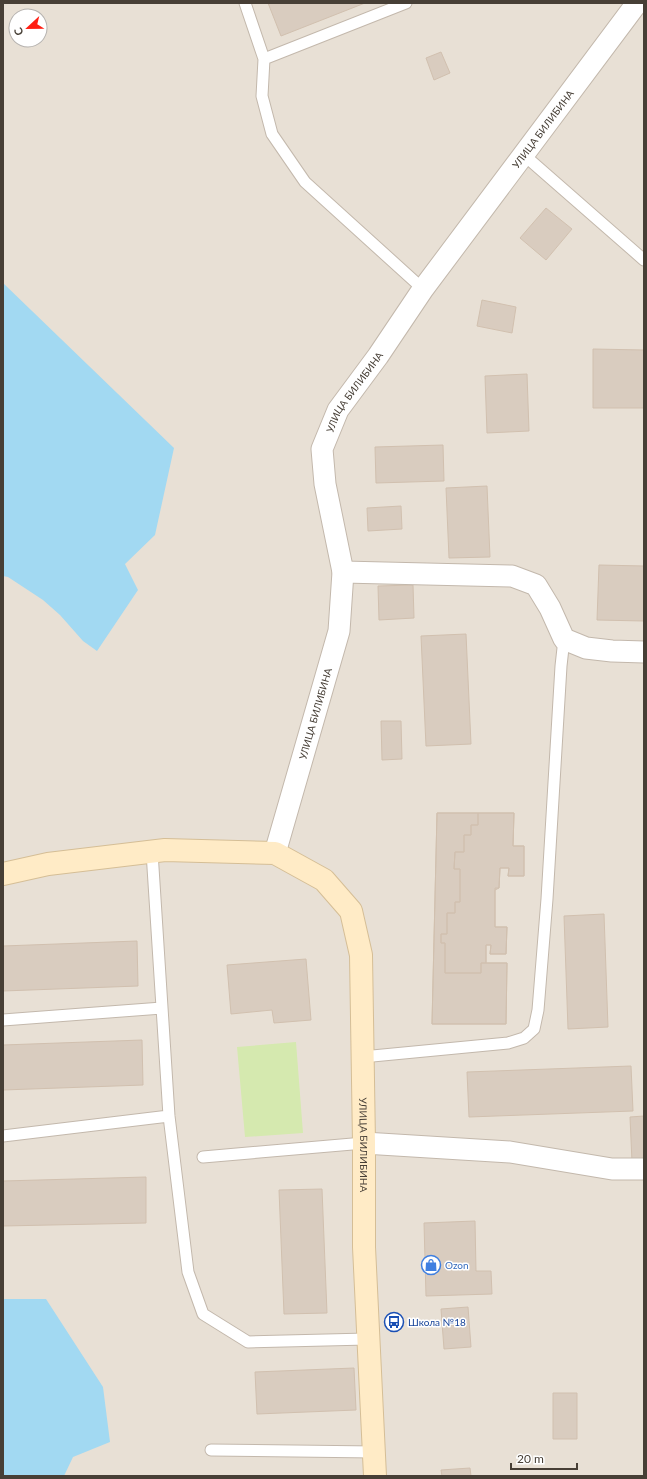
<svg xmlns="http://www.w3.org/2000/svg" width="647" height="1479" font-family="Lato,sans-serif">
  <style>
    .residential { fill: #e8e0d5; fill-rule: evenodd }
    .green { fill: #d5e9af }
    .water { fill: #a2d9f2 }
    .building { fill: #d9ccbf; stroke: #d1c0af }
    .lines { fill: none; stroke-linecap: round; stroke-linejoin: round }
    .lane-casing { stroke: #c3b8ac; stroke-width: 13 }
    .street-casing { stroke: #c3b8ac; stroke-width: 23 }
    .secondary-casing { stroke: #d5be96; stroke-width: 24 }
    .lane { stroke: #fff; stroke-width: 11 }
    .street { stroke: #fff; stroke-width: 21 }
    .secondary { stroke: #ffebc6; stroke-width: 22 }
    .labels { text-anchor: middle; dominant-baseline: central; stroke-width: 3; stroke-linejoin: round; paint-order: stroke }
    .street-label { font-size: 10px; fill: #473f36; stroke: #fff }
    .shop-label { font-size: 10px; fill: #366cbe; stroke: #fff; text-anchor: start }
    .transit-label { font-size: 10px; fill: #164399; stroke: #fff; text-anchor: start }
  </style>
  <rect width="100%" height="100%" fill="#f4efe7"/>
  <!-- residential -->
  <path class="residential" d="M3,3H644V1476H3ZM16,16H40V40H16Z"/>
  <!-- green -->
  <path class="green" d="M296,1042L303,1133L245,1137L237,1047Z"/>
  <!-- water -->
  <path class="water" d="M3,283L174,448L155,535L125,564L138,590L97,651L83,641L60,615L43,600L8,577L3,576Z
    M3,1299H46L103,1387L110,1442L73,1457L64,1476H4Z"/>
  <!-- building -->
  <path class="building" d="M268,3H365L281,36Z
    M441,52L450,73L434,80L426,58Z
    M546,208L572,229L546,260L520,238Z
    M482,300L516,307L512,333L477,326Z
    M593,349L644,350V408H593Z
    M527,374L529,431L487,433L485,376Z
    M443,445L444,481L376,483L375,447Z
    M487,486L490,557L449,558L446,488Z
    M401,506L402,529L368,531L367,508Z
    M599,565L644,566V621L597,620Z
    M413,585L414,618L379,620L378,586Z
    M466,634L471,744L426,746L421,636Z
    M381,721H401L402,759L382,760Z
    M437,813H478V825H471V835H464V852H455L454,869H460V902H455V913H447V934H441V943H445V973H481V963H507L506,1024H432Z
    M437,813H514L513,846H524V876H508L509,868H500L499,888L495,890V927H507L506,954H490L491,945H486V963H507L506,1024H432Z
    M478,813H514L513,846H524V876H508L509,868H500L499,888H495V927H507L506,954H490L491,945H486V963H481V973H445V943H441V934H447V913H455V902H460V869H454L455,852H464V835H471V825H478Z
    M604,914L608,1027L568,1029L564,916Z
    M137,941L138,986L3,991V946Z
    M306,959L311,1020L274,1023L272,1010L231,1014L227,965Z
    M142,1040L143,1085L3,1090V1045Z
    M631,1066L633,1111L469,1117L467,1072Z
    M644,1116V1161L632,1162L630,1117Z
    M146,1177V1223L3,1226V1181Z
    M322,1189L327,1313L284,1314L279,1190Z
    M475,1221L476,1271H491L492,1294L426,1296L424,1223Z
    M468,1307L471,1347L444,1349L441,1309Z
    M354,1368L356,1410L257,1414L255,1372Z
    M553,1393H577V1439H553Z
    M470,1468L471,1476H442L441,1470Z"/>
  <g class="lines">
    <defs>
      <path id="lane" d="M245,3L264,59L262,96L272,134L305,182L423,289
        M264,59L406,3
        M524,155L644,260
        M152,852L169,1116L188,1272L203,1314L248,1342L367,1339
        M3,1020L162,1008
        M362,1057L508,1043L524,1038L534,1029L538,1010L547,899L561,666L564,639
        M3,1136L169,1116
        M203,1157L364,1143
        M211,1450L375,1452"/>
      <g id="street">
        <path d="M343,572L512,576L536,585L550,608L564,639L586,648L612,651L644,652"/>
        <path id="s1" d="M275,853L339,631L343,572L325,484L322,449L338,410L378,356L423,289L637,3"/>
        <path d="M364,1143L510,1152L612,1169H644"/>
      </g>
      <g id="secondary">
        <path id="s2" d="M3,874L48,864L165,850L275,853L324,880L351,911L361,955L364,1143V1247L375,1476"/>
      </g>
    </defs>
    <!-- lane casing -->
    <use href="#lane" class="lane-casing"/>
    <!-- street casing -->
    <use href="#street" class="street-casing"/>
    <!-- secondary casing -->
    <use href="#secondary" class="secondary-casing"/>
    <!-- lane -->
    <use href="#lane" class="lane"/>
    <!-- street -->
    <use href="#street" class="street"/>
    <!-- secondary -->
    <use href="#secondary" class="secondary"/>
  </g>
  <!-- icons -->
  <defs>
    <symbol id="shop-ring" viewBox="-11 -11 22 22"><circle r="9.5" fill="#fff" stroke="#3f7fe0" stroke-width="1.5"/><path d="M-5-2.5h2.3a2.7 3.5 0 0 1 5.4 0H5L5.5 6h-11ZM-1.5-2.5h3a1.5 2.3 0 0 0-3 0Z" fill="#3f7fe0"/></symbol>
    <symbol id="bus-ring" viewBox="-11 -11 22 22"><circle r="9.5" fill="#fff" stroke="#1a4fb4" stroke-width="1.5"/><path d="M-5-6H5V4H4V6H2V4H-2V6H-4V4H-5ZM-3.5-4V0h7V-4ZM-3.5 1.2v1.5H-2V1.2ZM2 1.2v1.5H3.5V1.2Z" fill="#1a4fb4"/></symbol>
  </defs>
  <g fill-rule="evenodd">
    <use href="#shop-ring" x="420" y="1254" width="22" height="22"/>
    <use href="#bus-ring" x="383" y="1311" width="22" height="22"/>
  </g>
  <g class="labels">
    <!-- street labels -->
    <g class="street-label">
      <text stroke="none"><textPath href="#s1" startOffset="805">УЛИЦА БИЛИБИНА</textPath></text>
      <text stroke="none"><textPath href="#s1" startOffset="481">УЛИЦА БИЛИБИНА</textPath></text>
      <text stroke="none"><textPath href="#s1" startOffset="145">УЛИЦА БИЛИБИНА</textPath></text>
      <text stroke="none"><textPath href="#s2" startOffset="606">УЛИЦА БИЛИБИНА</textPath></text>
    </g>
    <!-- shop labels -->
    <g class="shop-label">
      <text x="445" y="1265">Ozon</text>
    </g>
    <!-- transit labels -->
    <g class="transit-label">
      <text x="408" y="1322">Школа №18</text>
    </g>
  </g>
  <!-- border -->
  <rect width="647" height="1479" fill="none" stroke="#473f36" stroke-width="8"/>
  <!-- north arrow -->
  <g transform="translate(28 28) rotate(248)"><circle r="19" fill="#ffffff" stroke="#b5b2af"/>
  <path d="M0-3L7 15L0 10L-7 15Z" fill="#ff1e13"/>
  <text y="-6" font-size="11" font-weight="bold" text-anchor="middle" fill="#473f36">С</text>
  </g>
  <!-- scale -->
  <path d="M511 1463v6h66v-6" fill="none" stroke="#473f36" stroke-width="2"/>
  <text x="517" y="1463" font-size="12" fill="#473f36" stroke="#ffffff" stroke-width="3" paint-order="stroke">20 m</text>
</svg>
